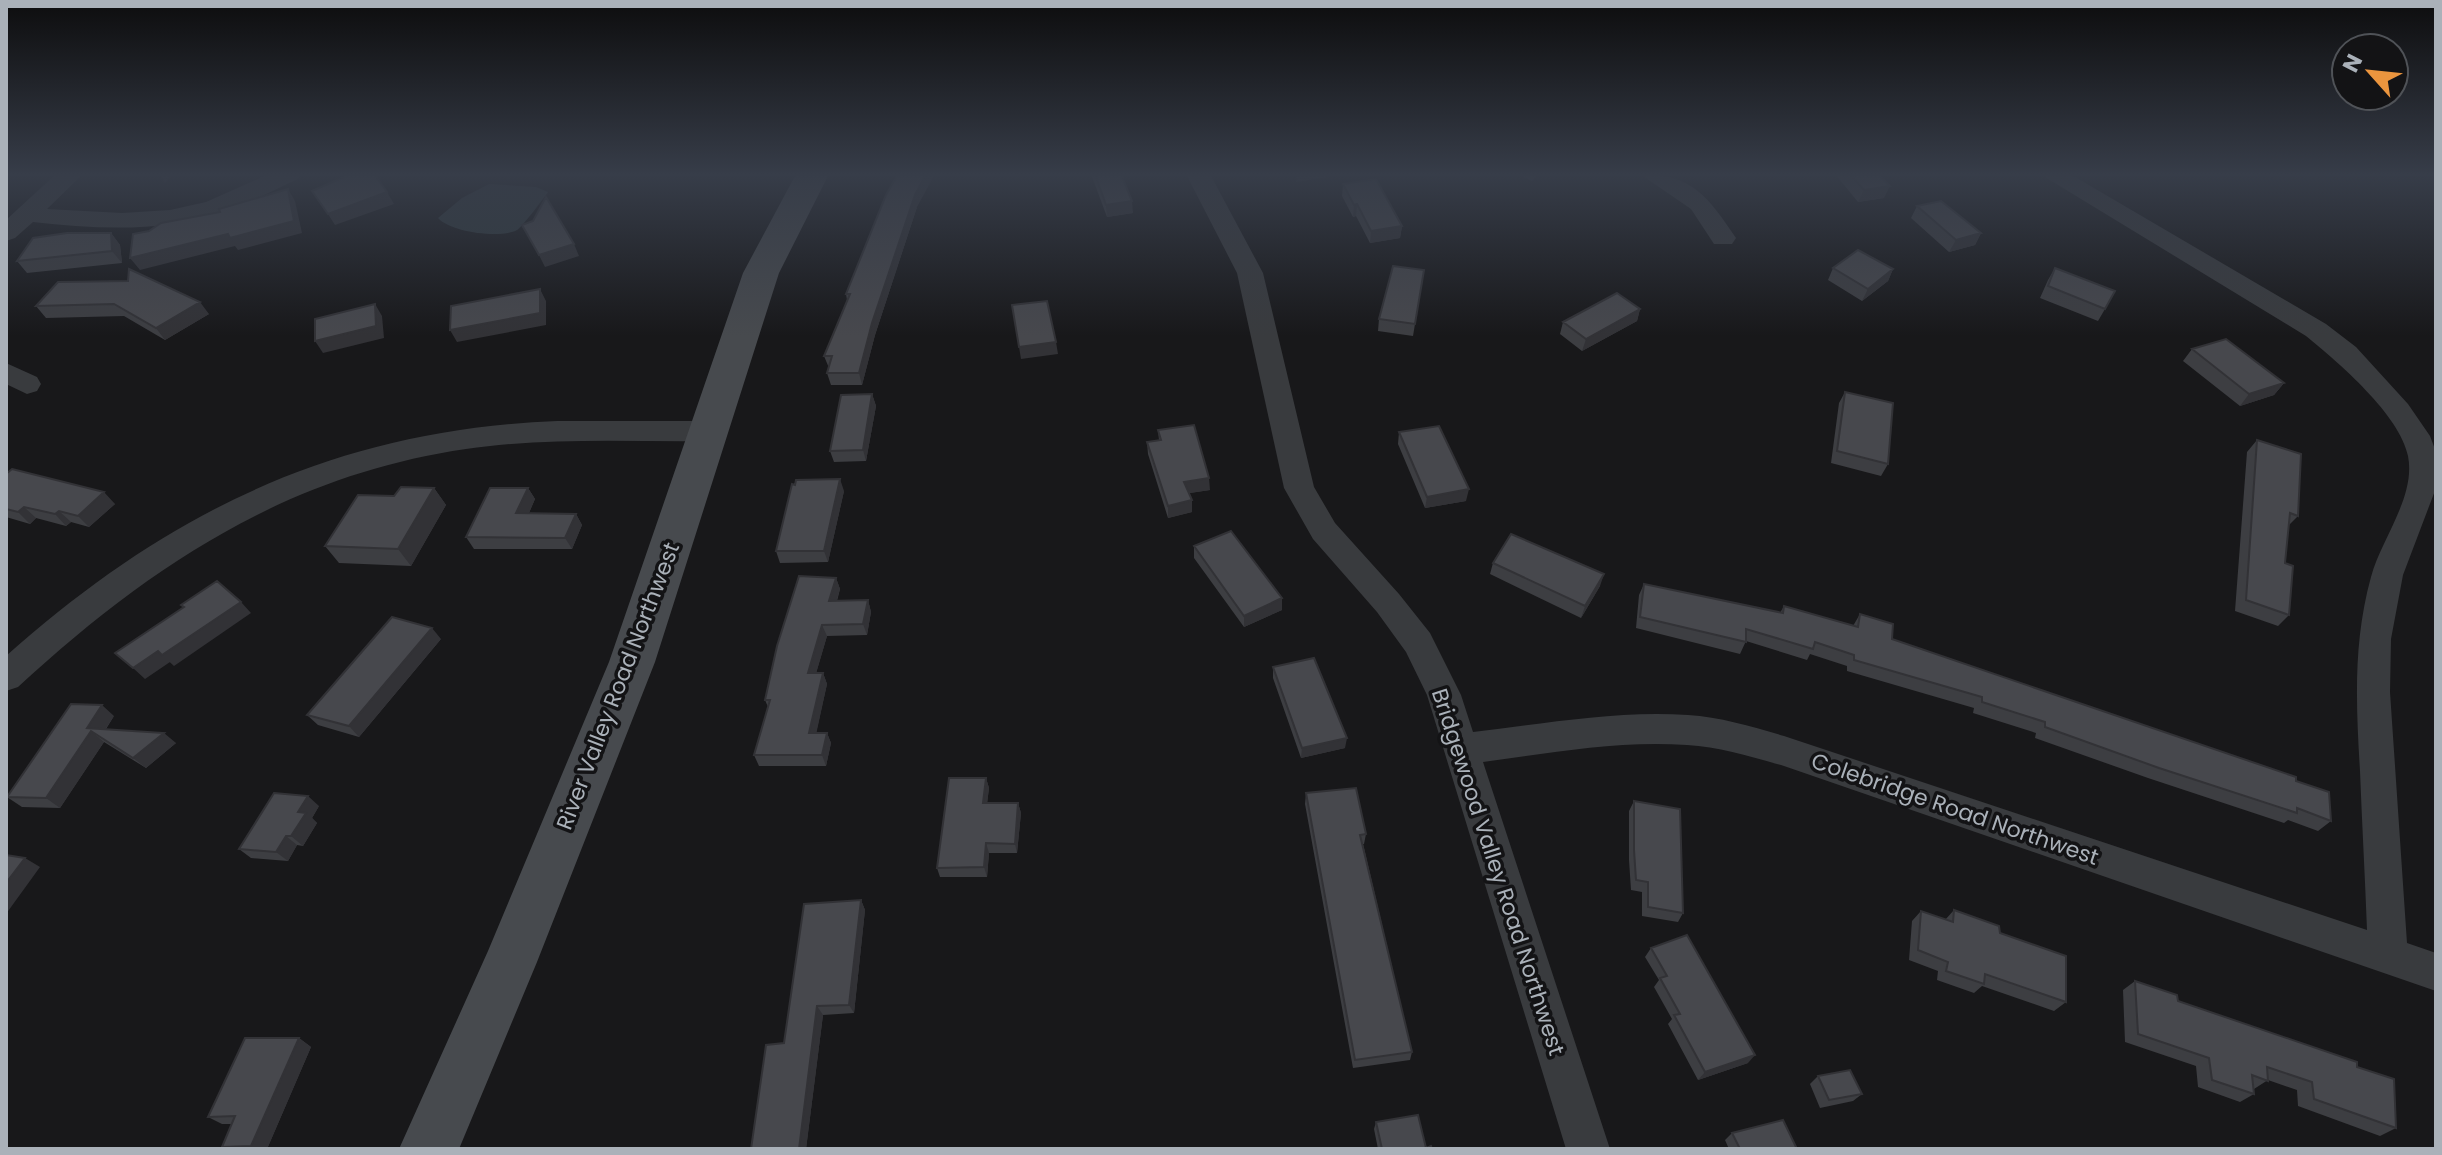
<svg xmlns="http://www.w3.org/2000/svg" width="2442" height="1155" font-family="Poppins,sans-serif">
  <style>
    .water { fill: #303b3f }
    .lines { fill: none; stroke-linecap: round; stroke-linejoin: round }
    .street { fill: #393b3e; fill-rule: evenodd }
    .secondary { fill: #474a4e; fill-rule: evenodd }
    .wall { fill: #3d3e42 }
    .shaded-wall { fill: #323236 }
    .building { fill: #47484d; stroke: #323236; stroke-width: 2 }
    .labels { text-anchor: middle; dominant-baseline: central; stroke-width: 7; stroke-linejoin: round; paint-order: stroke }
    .street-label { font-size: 22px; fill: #aab1b9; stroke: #131315 }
  </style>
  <rect width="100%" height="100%" fill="#18181a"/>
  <!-- water -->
  <path class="water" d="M489,184L536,187L548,192C544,198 522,227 517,230C500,239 450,232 438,218L462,198Z"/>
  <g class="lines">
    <!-- street -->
    <path class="street" d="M56,174H83L47,209L122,213L170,210L206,202L269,174H301L298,179C273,190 249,204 224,212C162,233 97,229 33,222L15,238L6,241V220Z
      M1186,174H1210L1263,273L1314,487L1335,523L1399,594L1430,633L1461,695L1473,732C1544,724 1616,710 1688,715C1721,717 1753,727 1784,736L2367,930C2365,877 2362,824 2360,771C2356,705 2353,642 2371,577C2381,539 2416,497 2408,456C2400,415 2338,362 2306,336L2040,174H2070L2326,324L2356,347L2408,404L2430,436L2436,452V488L2403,575L2391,639L2390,692L2407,943L2436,953V991L1784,766C1752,757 1720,747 1687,745C1619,740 1551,753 1483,762L1610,1149H1566L1427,695L1406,652L1377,612L1313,539L1284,488L1237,273Z
      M1640,174C1693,174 1708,197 1736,238L1732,244H1714L1691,209Z
      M6,363L37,377L41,384L37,391L27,394L6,384Z
      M557,421H709L719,424L724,431L719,438L709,441C629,442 546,437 466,449C287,475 149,566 18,687L6,691V656C169,511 336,430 557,421Z"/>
    <!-- secondary -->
    <path class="secondary" d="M796,174H829L779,273L655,662L537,962L459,1149H399L488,951L609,662L743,273Z"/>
  </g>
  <!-- wall -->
  <path class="wall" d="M1091,174H1121L1133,213L1107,217Z
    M1518,174H1539L1532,181Z
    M1835,174H1879L1884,198L1858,202Z
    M1343,184L1402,226L1400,238L1370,243L1356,216L1353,217L1342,196Z
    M1917,206L1981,233L1975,245L1949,252L1911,218Z
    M917,207L875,335L862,385H831L827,373L829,368L824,356L847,300L846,294Z
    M111,233L120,245L122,263L27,273L17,261Z
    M1833,268L1893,269L1888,281L1862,301L1828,280Z
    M2055,268L2105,309L2098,321L2040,298L2048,280Z
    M1424,270L1413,336L1378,331L1379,319Z
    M58,282L209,314L165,340L124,316L46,318L36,306Z
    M1640,309L1637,321L1582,351L1560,334L1563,322Z
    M2192,349L2284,383L2274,395L2240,406L2183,361Z
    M1845,392L1888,464L1881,476L1831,463L1839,403Z
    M872,394L876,406L866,461L834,462L830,451Z
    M1158,430L1210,490L1189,493L1192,500V512L1168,518L1148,454L1147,442L1159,440Z
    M1399,432L1466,501L1425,508L1398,444Z
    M2257,440L2298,516L2289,525L2285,563L2289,615L2278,626L2235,611L2247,452Z
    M6,474L115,504L89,527L71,522L66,526L36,518L30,524L6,517Z
    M434,488L446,505L411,566L339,563L325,546L394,496Z
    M528,488L535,499L529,513L576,514L582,525L572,549H474L466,537Z
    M844,491L828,562L780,563L776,551Z
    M1194,546L1282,610L1244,627L1194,558Z
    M1493,563L1600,586L1581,618L1490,574Z
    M836,578L840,589L837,601L868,600L871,612L867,635L827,636L816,673H823L827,684L816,733H827L831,743L826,766H759L754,755L768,707L765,700Z
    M1644,584L1780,613L1784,606L1853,626L1860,614L1892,639L2296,781L2331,821L2318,831L2288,820L2284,823L2148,778L2035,738L2036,733L1973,713L1974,708L1847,671V666L1810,654L1807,660L1746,641L1740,654L1636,628L1639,595Z
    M441,639L359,737L318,725L307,715Z
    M1273,667L1345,748L1301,758L1273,678Z
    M114,716L106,729L176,743L146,768L104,742L60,808L22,807L7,797Z
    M986,778L989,788L987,803H1018L1021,813L1017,853H989L987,877H940L937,868Z
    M1306,793L1366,834L1364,844H1363L1412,1052L1410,1060L1353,1068L1305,804Z
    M1634,801L1683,913L1678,922L1642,916V892L1631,890L1629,860V811Z
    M319,806L312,818L317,823L303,846L297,845L288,861L251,858L239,849Z
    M861,900L865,910L854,1013L823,1015L806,1149L784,1043Z
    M1954,910L2000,933L2066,1002L2054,1011L1982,986L1974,993L1937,980L1938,971L1909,960L1912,921L1921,911L1945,920Z
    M1651,948L1748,1063L1698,1080L1668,1024L1672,1019L1654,987L1659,980L1645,957Z
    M2135,981L2178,1001L2357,1067L2396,1128L2380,1136L2298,1106L2297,1090L2268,1080L2254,1089V1094L2240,1102L2198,1087L2196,1066L2125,1042L2123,990Z
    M299,1038L311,1047L267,1149H225L222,1147L232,1124H222L208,1117Z
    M1818,1076L1862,1094L1853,1101L1820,1108L1810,1084Z
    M1376,1122L1426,1148L1432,1149H1378L1374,1129Z
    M1732,1133L1797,1149H1729L1725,1140Z"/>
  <!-- shaded-wall -->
  <path class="shaded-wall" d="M159,174H173L165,183Z
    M926,174H935L917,207L875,335L862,385L859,373L872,323L915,195Z
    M1297,174H1328V177L1296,182Z
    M1890,186L1884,198L1858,202L1864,190Z
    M288,189L295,201L302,233L238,250L235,246L140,270L130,258Z
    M387,192L394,204L335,225L328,214Z
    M1132,201L1133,213L1107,217L1106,205Z
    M1357,204L1356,216L1353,217L1354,205Z
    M1402,226L1400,238L1370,243L1371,231Z
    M111,233L120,245L122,263L112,251Z
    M1981,233L1975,245L1949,252L1956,240Z
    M574,244L579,256L545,267L539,255Z
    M1893,269L1888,281L1862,301L1868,289Z
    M540,289L546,301V325L457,342L450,330Z
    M200,302L209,314L165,340L156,328Z
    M375,304L382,316L384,338L323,353L315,341Z
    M1640,309L1637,321L1582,351L1586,339Z
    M1056,342L1058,354L1021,359L1019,347Z
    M2284,383L2274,395L2240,406L2249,394Z
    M872,394L876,406L866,461L863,450Z
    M1209,478L1210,490L1184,494V482Z
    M840,479L844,491L828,562L824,551Z
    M434,488L446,505L411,566L398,549Z
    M528,488L535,499L524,524L516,513Z
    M1469,489L1466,501L1425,508L1427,497Z
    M104,492L115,504L89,527L78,516Z
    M1192,500V512L1168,518V506Z
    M24,507L36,518L30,524L18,512Z
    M59,511L71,522L66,526L55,514Z
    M576,514L582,525L572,549L565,538Z
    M1604,574L1600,586L1581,618L1585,606Z
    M836,578L840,589L833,613L829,601Z
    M1282,598V610L1244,627V616Z
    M868,600L871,612L867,635L863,624Z
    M241,602L251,613L174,666L162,655Z
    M822,625L827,636L813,684L808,673Z
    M432,628L441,639L359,737L349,726Z
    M158,651L170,662L145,679L133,668Z
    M823,673L827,684L814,744L809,733Z
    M102,705L114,716L100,737L87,728Z
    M91,731L104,742L60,808L46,798Z
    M164,733L176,743L146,768L133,758Z
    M827,733L831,743L826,766L822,755Z
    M1347,738L1345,748L1301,758L1302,748Z
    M986,778L989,788L986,813L983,803Z
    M308,796L319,806L312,818L317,823L303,846L291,836L298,812Z
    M1018,803L1021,813L1017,853L1015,844Z
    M286,836L297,845L288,861L276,852Z
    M986,843L989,853L987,877L984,867Z
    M25,858L40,867L6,914V883Z
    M861,900L865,910L854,1013L849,1005Z
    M817,1006L823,1015L806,1149H799Z
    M299,1038L311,1047L267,1149H257L251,1146Z
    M1755,1055L1748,1063L1698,1080L1705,1072Z"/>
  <!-- building -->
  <path class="building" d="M342,174H374L387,192L328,214L312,191L344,177Z
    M898,174H926L915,195L872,323L859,373H827L832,356H824L850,294H846L886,195Z
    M1095,174H1121L1132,201L1106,205Z
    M1850,174H1879L1890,186L1864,190Z
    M1376,179L1402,226L1371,231L1357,204L1354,205L1343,184Z
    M288,189L294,221L230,238L228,234L130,258L133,234L149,231L161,223L220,212L219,209Z
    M546,197L574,244L539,255L522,225L533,221Z
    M1941,201L1981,233L1956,240L1917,206Z
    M67,233H111L112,251L17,261L33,238Z
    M1858,250L1893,269L1868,289L1833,268Z
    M1393,266L1424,270L1415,324L1379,319Z
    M2055,268L2115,291L2105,309L2048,286Z
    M129,269L200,302L156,328L114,304L36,306L58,282L128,281Z
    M540,289V313L450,330L451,306Z
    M1617,293L1640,309L1586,339L1563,322Z
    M1047,301L1056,342L1019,347L1012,305Z
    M375,304L376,326L315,341V319Z
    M2226,339L2284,383L2249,394L2192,349Z
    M1845,392L1893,403L1888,464L1837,451Z
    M872,394L863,450L830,451L841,395Z
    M1194,425L1209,478L1184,482L1192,500L1168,506L1147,442L1161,440L1158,430Z
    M1439,426L1469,489L1427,497L1399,432Z
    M2257,440L2301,454L2298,516L2290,513L2285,563L2293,566L2289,615L2246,600Z
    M12,469L104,492L78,516L59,511L55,514L24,507L18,512L6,509V474Z
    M840,479L824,551H776L792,484L795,485L796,480Z
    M401,487L434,488L398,549L325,546L358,495L394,496Z
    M490,488H528L516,513L576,514L565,538L466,537Z
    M1231,531L1282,598L1244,616L1194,546Z
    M1511,534L1604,574L1585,606L1493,563Z
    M799,576L836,578L829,601L868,600L863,624L822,625L808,673H823L809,733H827L822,755H754L770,700H765L777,646Z
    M217,581L241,602L162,655L158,651L133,668L115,653L184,607L181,605Z
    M1644,584L1783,613L1784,606L1858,627L1860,614L1893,624L1892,639L2296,777V781L2329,792L2331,821L2297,808V813L2159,768L2045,727V722L1982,702V697L1854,660V655L1815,642L1813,649L1746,629V642L1640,617Z
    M392,617L432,628L349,726L307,715Z
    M1314,658L1347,738L1302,748L1273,667Z
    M71,704L102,705L87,728L164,733L133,758L91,731L46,798L7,797Z
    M949,778H986L983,803H1018L1015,844L986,843L984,867L937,868Z
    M1356,788L1366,834L1360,835L1412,1052L1355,1060L1306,793Z
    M274,793L308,796L298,812L306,813L291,836H286L276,852L239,849Z
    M1634,801L1680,809L1683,913L1648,907V882L1636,880L1634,850Z
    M6,855L25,858L6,883Z
    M861,900L849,1005L817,1006L799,1149H751L766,1045L784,1043L804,904Z
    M1954,910L1999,926L2000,933L2066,956V1002L1985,974L1984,984L1946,971L1948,962L1918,950L1921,911L1953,922Z
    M1687,935L1755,1055L1705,1072L1674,1015L1680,1014L1660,978L1667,976L1651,948Z
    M2135,981L2177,995L2178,1001L2357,1062V1067L2394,1079L2396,1128L2314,1099L2312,1082L2267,1067L2268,1081L2252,1075L2254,1094L2212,1080L2209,1058L2138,1034Z
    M245,1038H299L251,1146L222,1147L235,1116L208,1117Z
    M1850,1070L1862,1094L1829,1100L1818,1076Z
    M1418,1115L1426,1148L1431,1146L1432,1149H1382L1376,1122Z
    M1783,1120L1797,1149H1740L1732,1133Z"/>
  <!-- sky -->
  <linearGradient id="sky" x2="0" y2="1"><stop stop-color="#0d0d0e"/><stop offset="0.52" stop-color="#373d49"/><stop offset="1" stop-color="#373d49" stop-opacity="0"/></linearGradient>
  <rect width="2442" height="336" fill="url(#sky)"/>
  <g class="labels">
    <!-- street labels -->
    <g class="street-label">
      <text transform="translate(618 686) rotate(-69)">River Valley Road Northwest</text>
      <text transform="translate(1955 809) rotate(19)">Colebridge Road Northwest</text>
      <text transform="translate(1498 872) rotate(72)">Bridgewood Valley Road Northwest</text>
    </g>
  </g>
  <!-- border -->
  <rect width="2442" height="1155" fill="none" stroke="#aab1b9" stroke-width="16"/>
  <!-- north arrow -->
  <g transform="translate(2370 72) rotate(297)"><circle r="38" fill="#131315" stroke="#4f5257" stroke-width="2"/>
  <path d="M0-6L14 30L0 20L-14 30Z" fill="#eb953e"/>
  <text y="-12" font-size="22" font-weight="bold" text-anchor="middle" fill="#aab1b9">N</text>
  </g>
</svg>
